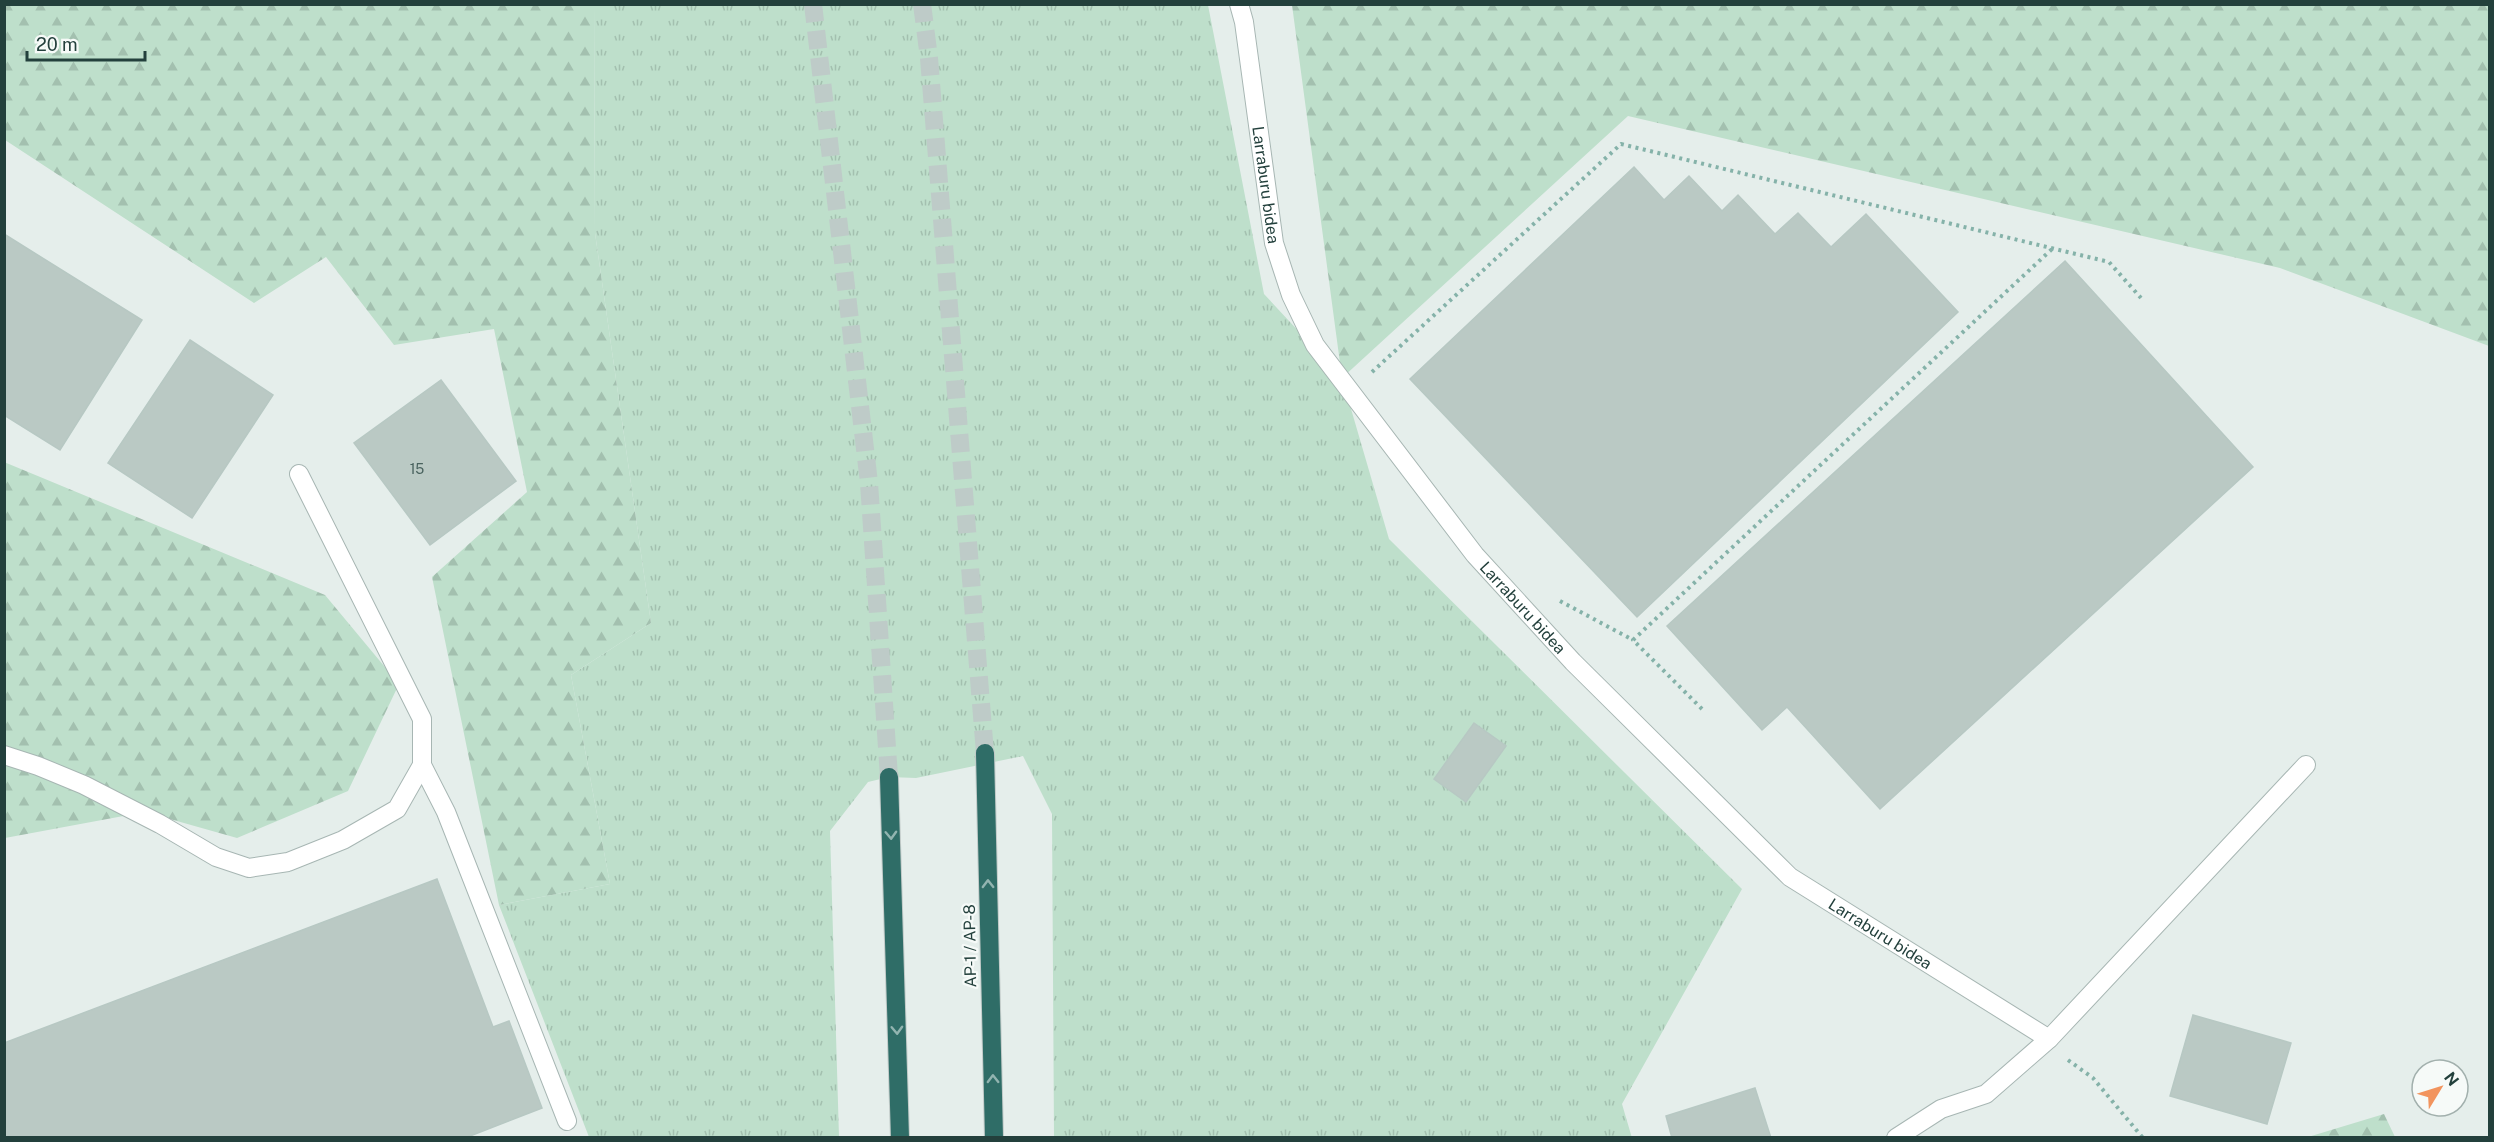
<svg xmlns="http://www.w3.org/2000/svg" width="2494" height="1142" font-family="'Public Sans',sans-serif">
  <style>
    .grass { fill: url(#grass-tufts) }
    .forest { fill: url(#forest-firs) }
    .building { fill: #bac9c4; stroke: #b7c8c3; stroke-width: 1.5 }
    .lines { fill: none; stroke-linecap: round; stroke-linejoin: round }
    .highway-tunnel { stroke: #becbc8; stroke-width: 18; stroke-dasharray: 18 9; stroke-linecap: butt }
    .minor-casing { stroke: #a7b6b3; stroke-width: 20 }
    .highway-casing { stroke: #c1cac8; stroke-width: 20 }
    .path { stroke: #85b2a9; stroke-width: 4; stroke-dasharray: 3 4.5; stroke-linecap: butt }
    .minor { stroke: #fff; stroke-width: 18 }
    .highway { stroke: #2f6d67; stroke-width: 18 }
    .oneway { stroke: #92b4b0 }
    .labels { text-anchor: middle; dominant-baseline: central; stroke-width: 4.5; stroke-linejoin: round; paint-order: stroke }
    .number-label { font-size: 14px; fill: #49625e }
    .street-label { font-size: 16px; fill: #23403c; stroke: #f6faf8 }
  </style>
  <defs>
    <pattern id="grass-tufts" width="24" height="20" patternUnits="userSpaceOnUse" patternTransform="scale(1.5)"><rect width="24" height="20" fill="#bedfcb"/><path d="M3 7l-1-3M5 7V3M7 7l1-3M15 17l-1-3M17 17v-4M19 17l1-3" fill="none" stroke="#a3c0af"/></pattern>
    <pattern id="forest-firs" width="22" height="20" patternUnits="userSpaceOnUse" patternTransform="scale(1.5)"><rect width="22" height="20" fill="#bedfcb"/><path d="M5 1l3.5 6h-7zM16 11l3.5 6h-7z" fill="#a3c0af"/></pattern>
  </defs>
  <rect width="100%" height="100%" fill="#e5eeeb"/>
  <!-- grass -->
  <path class="grass" d="M594,4L1208,5L1264,294L1342,378L1389,539L1742,889L1622,1104L1632,1138L1054,1137L1052,814L1023,756L916,778L889,777L868,782L830,831L839,1137H589L499,905L610,884L571,675L651,623L595,233Z"/>
  <!-- forest -->
  <path class="forest" d="M4,5H594L595,233L651,623L571,675L610,884L499,905L432,577L527,492L494,329L394,345L326,257L254,303L5,140Z
    M1292,5H2489V346L2280,268L1628,116L1342,378Z
    M4,462L325,595L399,684L348,791L237,838L145,812L5,838Z
    M2384,1114L2395,1137H2308Z"/>
  <!-- building -->
  <path class="building" d="M1634,167L1664,200L1689,176L1722,211L1738,195L1775,234L1798,213L1831,247L1866,214L1958,312L1637,617L1410,379Z
    M4,234L142,320L60,450L4,415Z
    M2065,261L2253,467L1880,809L1787,707L1762,730L1667,626Z
    M190,340L273,395L192,518L108,463Z
    M441,380L516,481L430,545L354,443Z
    M1474,723L1506,746L1466,802L1434,779Z
    M437,879L493,1027L509,1021L542,1108L465,1138H4V1043Z
    M2193,1015L2291,1043L2267,1124L2170,1096Z
    M1755,1088L1771,1138H1672L1666,1116Z"/>
  <g class="lines">
    <!-- highway-tunnel -->
    <path class="highway-tunnel" d="M813,4L869,483L889,777
      M922,4L929,58L985,753"/>
    <defs>
      <g id="minor">
        <path id="s1" d="M1239,4L1244,22L1274,243L1291,295L1315,345L1475,555L1573,662L1790,877L2049,1039"/>
        <path d="M4,755L38,766L84,785L160,824L216,857L249,868L288,862L343,840L397,809L422,765V719L299,474"/>
        <path d="M422,765L446,812L567,1121"/>
        <path d="M1896,1138L1941,1109L1986,1094L2049,1039L2306,765"/>
      </g>
      <path id="highway" d="M985,753L994,1138
        M889,777L900,1138"/>
    </defs>
    <!-- minor casing -->
    <use href="#minor" class="minor-casing"/>
    <!-- highway casing -->
    <use href="#highway" class="highway-casing"/>
    <!-- path -->
    <path class="path" d="M1372,372L1621,144L2109,262L2141,298
      M1560,601L1633,640
      M1702,709L1633,640L2052,249
      M2068,1060L2093,1078L2143,1138"/>
    <!-- minor -->
    <use href="#minor" class="minor"/>
    <!-- highway -->
    <use href="#highway" class="highway"/>
  </g>
  <!-- one-way arrows -->
  <defs><path id="oneway-chevron" d="M-2-3.5L2.5 0L-2 3.5" fill="none" stroke-width="1.6" stroke-linecap="round" stroke-linejoin="round" transform="scale(1.5)"/></defs>
  <g class="oneway">
    <use href="#oneway-chevron" transform="translate(891 835) rotate(88)"/>
    <use href="#oneway-chevron" transform="translate(988 884) rotate(-91)"/>
    <use href="#oneway-chevron" transform="translate(897 1030) rotate(88)"/>
    <use href="#oneway-chevron" transform="translate(993 1079) rotate(-91)"/>
  </g>
  <g class="labels">
    <!-- number labels -->
    <g class="number-label">
      <text x="417" y="469">15</text>
    </g>
    <!-- street labels -->
    <g class="street-label">
      <text stroke="none"><textPath href="#s1" startOffset="183">Larraburu bidea</textPath></text>
      <text stroke="none"><textPath href="#s1" startOffset="687">Larraburu bidea</textPath></text>
      <text stroke="none"><textPath href="#s1" startOffset="1173">Larraburu bidea</textPath></text>
      <text transform="translate(970 946) rotate(-91)">AP-1 / AP-8</text>
    </g>
  </g>
  <!-- border -->
  <rect width="2494" height="1142" fill="none" stroke="#23403c" stroke-width="12"/>
  <!-- north arrow -->
  <g transform="translate(2440 1088) rotate(52)"><circle r="28" fill="#f6faf8" stroke="#a2b0ad" stroke-width="1.5"/>
  <path d="M0-4.5L10 22L0 15L-10 22Z" fill="#f2945e"/>
  <text y="-9" font-size="16" font-weight="bold" text-anchor="middle" fill="#23403c">N</text>
  </g>
  <!-- scale -->
  <path d="M27 51v9h118v-9" fill="none" stroke="#23403c" stroke-width="3"/>
  <text x="36" y="51" font-size="18" fill="#23403c" stroke="#f6faf8" stroke-width="4.5" paint-order="stroke">20 m</text>
</svg>
